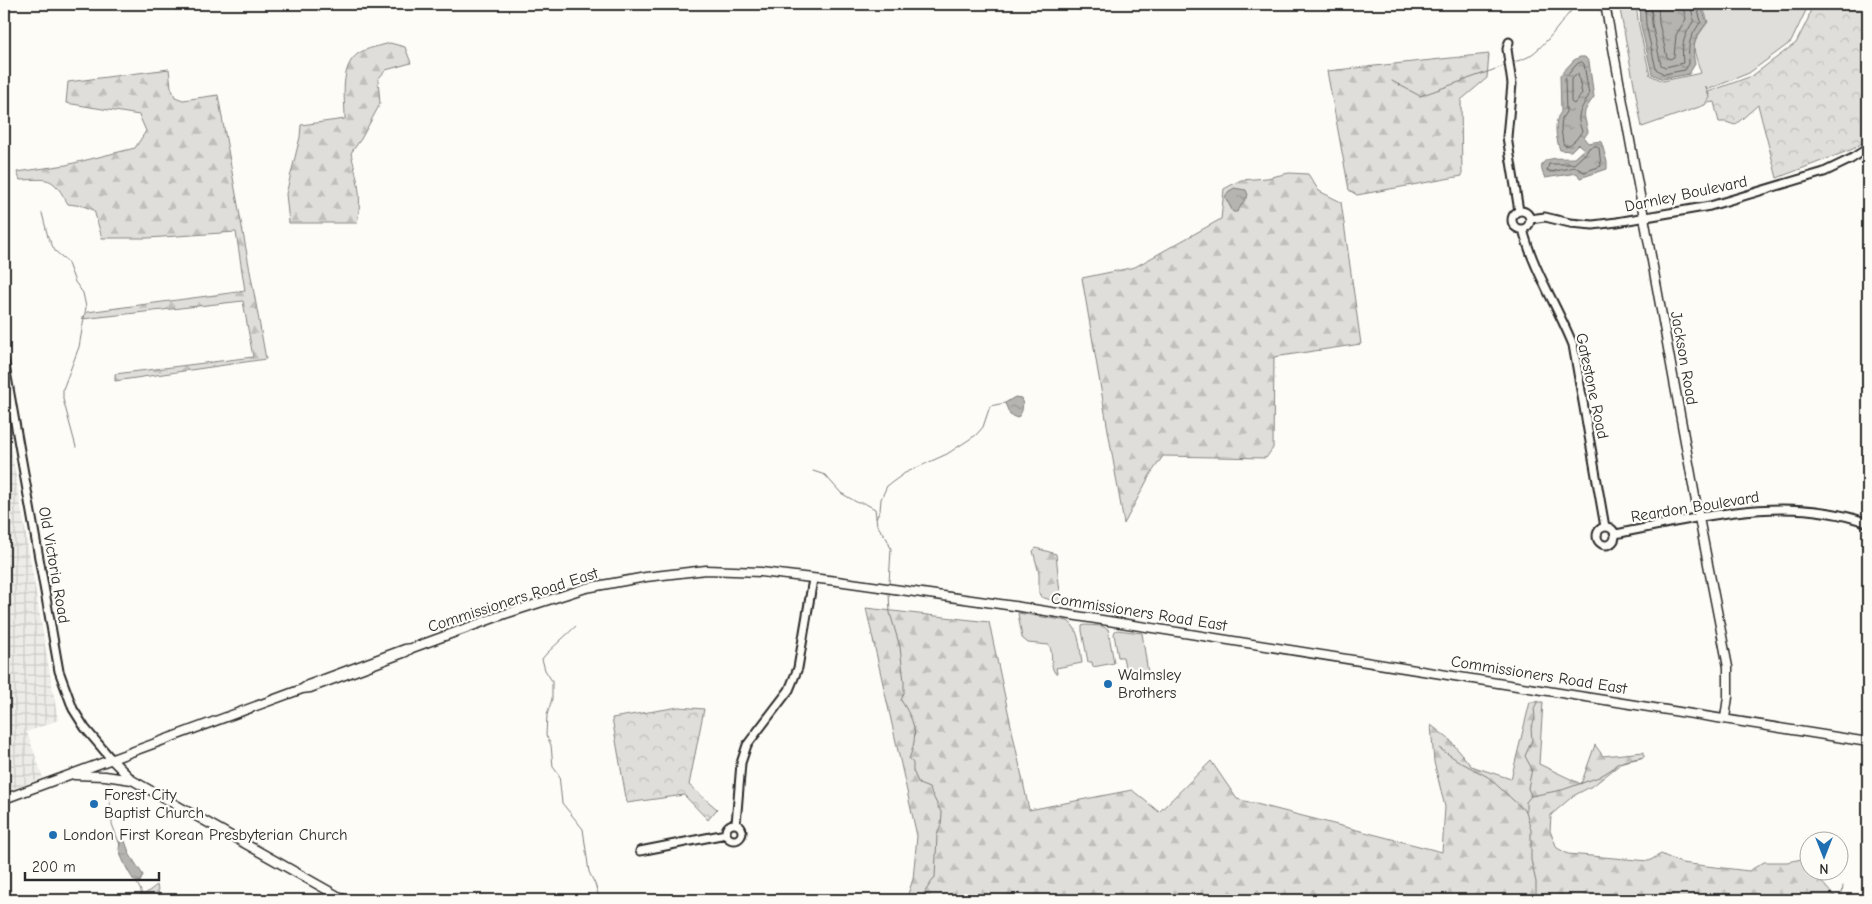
<svg xmlns="http://www.w3.org/2000/svg" width="1872" height="904" font-family="'Comic Neue',sans-serif">
  <style>
    .industrial { fill: url(#industrial-grid) }
    .green { fill: #dfdeda; stroke: #858482 }
    .forest { fill: url(#forest-firs); stroke: #858482 }
    .park { fill: url(#park-crowns); stroke: #858482 }
    .water { fill: url(#water-ripples); stroke: #7e7d7b }
    .lines { fill: none; stroke-linecap: round; stroke-linejoin: round }
    .shore { stroke: #626261; stroke-width: 1 }
    .stream { stroke: #7e7d7b; stroke-width: 1 }
    .tertiary-casing { stroke: #2b2b2b; stroke-width: 11 }
    .secondary-casing { stroke: #2b2b2b; stroke-width: 11 }
    .tertiary { stroke: #fdfcf7; stroke-width: 7 }
    .secondary { stroke: #fdfcf7; stroke-width: 8 }
    .poi-dot { fill: #1f6fb2; stroke: #fdfcf7; stroke-width: 2 }
    .labels { text-anchor: middle; dominant-baseline: central; stroke-width: 4.5; stroke-linejoin: round; paint-order: stroke }
    .street-label { font-size: 16px; fill: #2b2b2b; stroke: #fdfcf7 }
    .poi-label { font-size: 16px; fill: #2b2b2b; stroke: #fdfcf7; text-anchor: start }
  </style>
  <defs>
    <pattern id="industrial-grid" width="8" height="8" patternUnits="userSpaceOnUse" patternTransform="scale(1.25)"><rect width="8" height="8" fill="#edece8"/><path d="M0 4h8M4 0v8" fill="none" stroke="#cbcbc7"/></pattern>
    <pattern id="forest-firs" width="22" height="20" patternUnits="userSpaceOnUse" patternTransform="scale(1.25)"><rect width="22" height="20" fill="#dfdeda"/><path d="M5 1l3.5 6h-7zM16 11l3.5 6h-7z" fill="#c0bfbb"/></pattern>
    <pattern id="park-crowns" width="20" height="18" patternUnits="userSpaceOnUse" patternTransform="scale(1.25)"><rect width="20" height="18" fill="#dfdeda"/><path d="M2 6a3 3 0 1 1 6 0M12 15a3 3 0 1 1 6 0" fill="none" stroke="#c0bfbb"/></pattern>
    <pattern id="water-ripples" width="26" height="14" patternUnits="userSpaceOnUse" patternTransform="scale(1.25)"><rect width="26" height="14" fill="#b5b4b1"/><path d="M2 4q2-2 4 0t4 0M15 11q2-2 4 0t4 0" fill="none" stroke="#939390"/></pattern>
  </defs>
  <rect width="100%" height="100%" fill="#fdfcf7"/>
  <filter id="ink" filterUnits="userSpaceOnUse"><feTurbulence type="fractalNoise" baseFrequency=".02" numOctaves="2"/><feDisplacementMap in="SourceGraphic" scale="10" xChannelSelector="R" yChannelSelector="G"/><feConvolveMatrix kernelMatrix="1 2 1 2 8 2 1 2 1" color-interpolation-filters="sRGB"/></filter>
  <g filter="url(#ink)">
    <!-- industrial -->
    <path class="industrial" d="M4,408L58,720L27,732L43,778L4,792Z"/>
    <!-- green -->
    <path class="green" d="M1619,4H1636L1639,26L1650,75L1663,81L1701,73C1692,45 1690,46 1708,22L1702,4H1809L1791,42L1749,73L1707,90L1705,85L1709,97L1705,105L1642,127Z
      M1018,613L1068,621C1080,629 1080,650 1082,663L1056,668L1057,673H1055C1049,665 1054,654 1049,645L1028,643L1022,638Z
      M1085,625L1101,626L1108,629L1114,663L1093,667L1092,662H1088L1082,631V626Z
      M1117,630L1142,633L1148,673L1127,676L1123,657H1118L1114,634L1115,631Z"/>
    <!-- forest -->
    <path class="forest" d="M390,43L405,47L411,63L386,70L378,79L380,104L361,139L351,153C357,179 363,196 357,223H289L286,194L300,137L301,125L345,119C345,98 339,66 359,53C367,48 380,46 390,43Z
      M1489,54L1487,78L1461,100L1462,176L1357,195L1349,190L1327,71Z
      M169,69L171,87L175,97L183,100L218,95L266,359L115,381V374L253,357L243,301L82,319L87,312L245,291L236,232L148,238H102L94,210L83,206L68,204C52,176 51,179 20,180L17,172L66,165L135,148L146,131L139,115L66,103L68,82Z
      M1289,173L1308,174L1319,191L1341,202L1361,344L1274,357L1273,448L1266,458L1163,456L1150,475L1124,524L1082,278L1135,267L1221,219L1224,189L1241,180L1267,178Z
      M1036,548L1056,554L1061,603L1041,597L1039,593V573L1033,551Z
      M866,608L989,622L1029,810L1132,790L1159,812L1211,761L1237,799L1442,852L1445,807L1434,762L1431,725L1450,740L1471,766L1511,779L1530,702H1543L1539,764L1581,784L1595,745L1603,756L1644,752V757L1624,761L1594,785L1573,796L1551,815L1550,831L1557,848L1568,854L1649,861L1661,854L1681,863L1749,871L1764,862H1787L1802,859L1809,868L1810,872H1813L1833,895L1842,900H906L913,879L917,836Z
      M157,885L160,900H137Z"/>
    <!-- park -->
    <path class="park" d="M1812,4H1868V139L1853,149L1777,178L1758,105L1735,125L1726,122H1719L1714,102L1707,103L1710,97L1708,92L1752,76L1796,43L1808,19Z
      M679,707L704,709L689,785L717,809L708,820L684,795L627,803L612,718Z"/>
    <!-- water -->
    <path class="water" d="M1640,4H1700L1707,22C1695,38 1691,44 1695,64L1689,74L1663,79L1652,74L1641,26Z
      M1580,57H1585L1589,62L1594,97C1581,115 1584,112 1588,132L1584,138L1588,143L1601,141L1607,162V169L1580,178L1577,173L1545,178C1532,154 1559,159 1574,158L1584,149L1578,144L1571,151L1560,150C1556,139 1553,121 1561,112L1560,75L1574,60Z
      M1234,188L1246,190L1248,195L1237,212H1233L1225,197L1228,192Z
      M1015,397L1021,398C1024,405 1023,413 1017,418L1010,415L1005,403Z
      M120,841H125L130,855L143,875L140,882L137,883C132,881 120,856 119,849C119,849 120,841 120,841Z"/>
    <g class="lines">
      <!-- shore -->
      <path class="shore" d="M1645,4L1646,25L1656,69L1664,74L1685,70L1689,64C1688,41 1689,40 1701,21L1696,4
        M1651,4L1652,24L1661,65L1665,67L1683,63C1681,43 1684,36 1694,20L1690,4
        M1658,4L1659,23L1667,57L1670,59L1674,57L1676,35L1686,19L1682,4
        M1582,62L1584,64L1589,95C1581,110 1575,114 1582,131C1578,137 1573,145 1565,146L1563,143L1561,128L1562,118L1566,112L1565,78L1577,64Z
        M1578,74L1582,94L1574,104L1571,102V80Z
        M1596,146L1599,148L1601,166L1584,172L1575,167L1550,172L1547,170L1549,164H1574L1586,153L1589,148Z"/>
      <!-- stream -->
      <path class="stream" d="M1513,62C1518,61 1524,59 1528,57C1548,44 1561,21 1577,4
        M1392,81L1420,96L1507,65
        M42,213L48,237L55,251L67,261L75,282L83,293L86,307L79,347L63,389V399L76,447
        M813,471L825,475L841,493L858,503H864L875,509L877,525L887,539L891,549L889,584
        M876,518L880,511L881,499L887,486L905,473L947,454L976,435L983,427L990,406L1005,403
        M889,593L890,613L900,647L904,682V693L901,700C915,723 919,733 909,759L913,763V771L919,784L929,788L942,814L941,824L937,835L935,877L924,893L922,900
        M576,626L547,653L542,659L545,670L552,681V699L547,715L546,735L551,745L553,767L559,775L562,803L583,829L589,872L595,884L600,900
        M1439,748L1460,762L1488,777L1525,811
        M108,785L107,789L112,812V824L120,845
        M4,790V791
        M1531,796L1528,788L1532,769L1525,756L1532,740L1531,729L1535,718L1534,708L1538,701
        M9,805L10,889L11,897L14,900
        M137,883L141,891L142,900
        M1204,900V895L1213,894
        M1536,900V882L1531,860V830L1526,811V802L1531,796L1562,790L1599,777L1612,769L1618,763L1641,758
        M1841,900L1843,886"/>
      <defs>
        <path id="tertiary" d="M1509,42L1507,49L1512,84L1507,137L1519,211
          M1512 220a9 9 0 1 1 18 0a9 9 0 1 1-18 0Z
          M1530,219L1545,217L1570,223L1593,225L1617,222L1710,206L1824,172L1851,159L1868,148
          M1523,229C1533,270 1557,305 1573,345L1605,527
          M4,360L59,671L73,709L85,728L112,760
          M1597 536a9 9 0 1 1 18 0a9 9 0 1 1-18 0Z
          M1615,534C1699,518 1785,493 1868,523
          M726 832a8 8 0 1 1 16 0a8 8 0 1 1-16 0Z
          M736,824L741,763L747,745L789,690L798,668L813,579
          M640,851L726,834"/>
        <path id="secondary" d="M1605,4L1699,518L1728,667V697L1725,718
          M412,648L406,652L310,688L302,689L308,685L405,649L412,648L505,614L586,588L646,577L706,570L761,572L837,581L1014,606L1868,742
          M112,760L132,780L345,900
          M74,775L105,776L132,780
          M4,799L302,689"/>
      </defs>
      <!-- tertiary casing -->
      <use href="#tertiary" class="tertiary-casing"/>
      <!-- secondary casing -->
      <use href="#secondary" class="secondary-casing"/>
      <!-- tertiary -->
      <use href="#tertiary" class="tertiary"/>
      <!-- secondary -->
      <use href="#secondary" class="secondary"/>
    </g>
  </g>
  <!-- markers -->
  <g class="poi-dot">
    <circle cx="1108" cy="684" r="5"/>
    <circle cx="94" cy="804" r="5"/>
    <circle cx="53" cy="835" r="5"/>
  </g>
  <g class="labels">
    <!-- street labels -->
    <g class="street-label">
      <text transform="translate(1686 194) rotate(-12)">Darnley Boulevard</text>
      <text transform="translate(1684 358) rotate(80)">Jackson Road</text>
      <text transform="translate(1592 386) rotate(78)">Gatestone Road</text>
      <text transform="translate(1695 507) rotate(-9)">Reardon Boulevard</text>
      <text transform="translate(54 565) rotate(80)">Old Victoria Road</text>
      <text transform="translate(513 600) rotate(-18)">Commissioners Road East</text>
      <text transform="translate(1139 612) rotate(9)">Commissioners Road East</text>
      <text transform="translate(1539 675) rotate(9)">Commissioners Road East</text>
    </g>
    <!-- poi labels -->
    <g class="poi-label">
      <text x="1118" y="675">Walmsley<tspan x="1118" dy="18">Brothers</tspan></text>
      <text x="104" y="795">Forest City<tspan x="104" dy="18">Baptist Church</tspan></text>
      <text x="63" y="835">London First Korean Presbyterian Church</text>
    </g>
  </g>
  <!-- margin -->
  <rect width="1872" height="904" fill="none" stroke="#fdfcf7" stroke-width="20"/>
  <rect x="10" y="10" width="1852" height="884" fill="none" stroke="#2b2b2b" stroke-width="2" filter="url(#ink)"/>
  <!-- north arrow -->
  <g transform="translate(1824 856) rotate(180)"><circle r="24" fill="#fdfcf7" stroke="#a9a8a5"/>
  <path d="M0-4L9 19L0 12L-9 19Z" fill="#1f6fb2"/>
  <text y="-8" font-size="14" font-weight="bold" text-anchor="middle" fill="#2b2b2b">N</text>
  </g>
  <!-- scale -->
  <path d="M25 872v8h134v-8" fill="none" stroke="#2b2b2b" stroke-width="2.5"/>
  <text x="32" y="872" font-size="15" fill="#2b2b2b" stroke="#fdfcf7" stroke-width="4" paint-order="stroke">200 m</text>
</svg>
